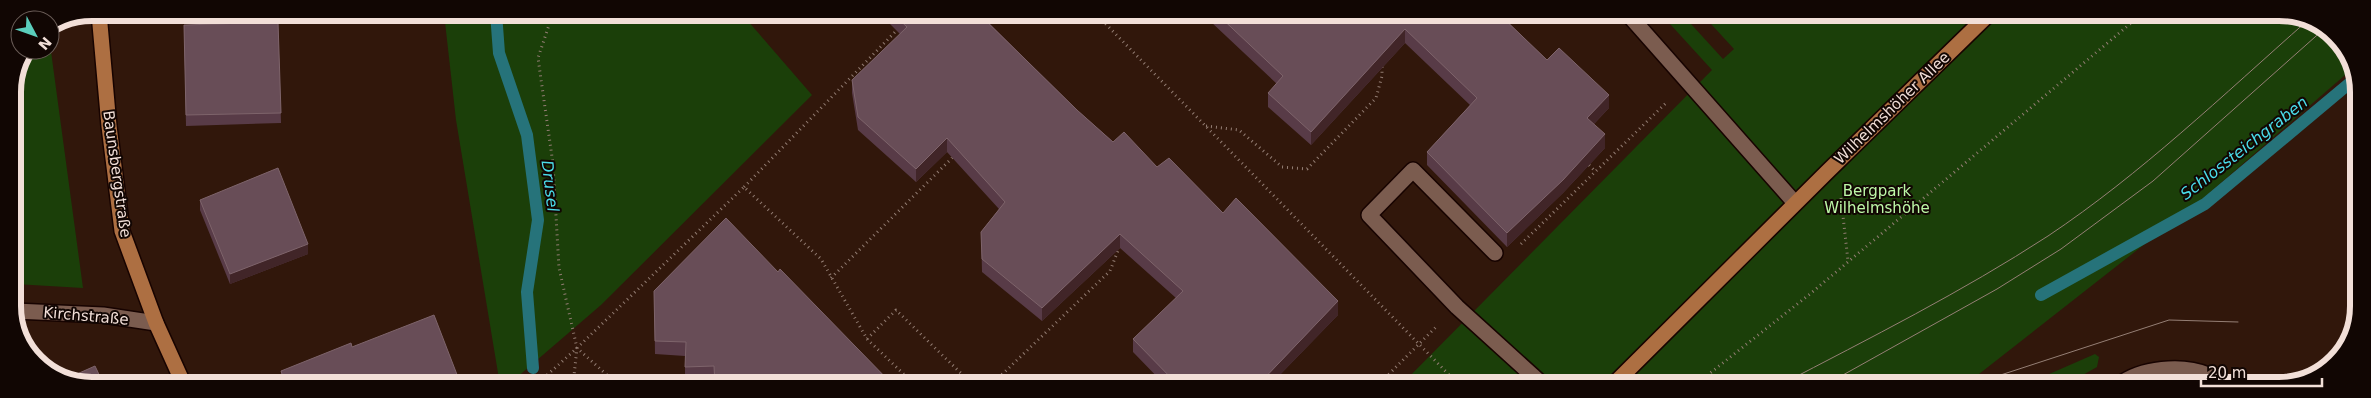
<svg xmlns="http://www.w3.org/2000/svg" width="2371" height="398" font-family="'DejaVu Sans',sans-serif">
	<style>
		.green { fill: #1b3f09 }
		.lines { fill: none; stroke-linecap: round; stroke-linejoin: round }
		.stream { stroke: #26737a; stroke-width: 12 }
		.minor-casing { stroke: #170300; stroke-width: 18 }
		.major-casing { stroke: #170300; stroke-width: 18 }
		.path { stroke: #937d73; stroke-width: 3; stroke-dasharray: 1 4; stroke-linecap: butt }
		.minor { stroke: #7b5c4f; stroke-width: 15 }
		.major { stroke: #ad6f42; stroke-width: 15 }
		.tram { stroke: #957f75; stroke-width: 1 }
		.wall { fill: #583b47 }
		.shaded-wall { fill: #412528 }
		.building { fill: #684d57; stroke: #7e646b }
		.labels { text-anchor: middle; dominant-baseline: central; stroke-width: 4; stroke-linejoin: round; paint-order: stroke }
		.street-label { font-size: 15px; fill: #f2dfd8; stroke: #110603 }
		.park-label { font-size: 15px; fill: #bdf8a7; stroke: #110603 }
		.water-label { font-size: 16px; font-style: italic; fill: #4adcea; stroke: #110603 }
		.rim { fill: none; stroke: #f2dfd8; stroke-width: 6 }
	</style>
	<rect width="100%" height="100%" fill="#31170b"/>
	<g class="green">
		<path d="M444 13H741L812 95 601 305 508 385H500L456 120Z"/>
		<path d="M1660 13H1681L1723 59 1734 49 1701 13H2289L2332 33 2352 69 2201 200 1965 385H1401L1712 70Z"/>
		<path d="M50 44 83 288 15 284 13 92 30 50H50Z"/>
		<path d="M2095 354 2099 357 2097 367 2065 385H2024Z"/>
	</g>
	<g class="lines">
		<g class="stream">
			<path d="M496 13 499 53 527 135 538 220 527 292 533 368"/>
			<path d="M2041 295 2205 204 2357 77"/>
		</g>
		<g class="minor-casing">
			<g id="minor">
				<path d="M1627 13 1795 203"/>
				<path d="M1495 253 1413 170 1369 215 1457 307 1543 385"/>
				<path d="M15 311 103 315 156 323"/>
				<path d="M2119 385C2141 368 2182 364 2208 375 2214 378 2220 382 2225 385"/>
			</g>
		</g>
		<g class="major-casing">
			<g id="major">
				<path d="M99 13 109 126 122 231 156 323 184 385"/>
				<path d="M1613 385 1827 172 1990 13"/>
			</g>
		</g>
		<g class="path">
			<path d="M553 13 538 58 553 164 559 268 577 348 573 385"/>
			<path d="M1095 13 1459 385"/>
			<path d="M1206 126 1239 130 1282 167 1307 169 1376 98 1382 76V64"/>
			<path d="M1589 165 1595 171"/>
			<path d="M744 187 897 30"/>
			<path d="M1841 198 1848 261"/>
			<path d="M1521 244 1667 102"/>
			<path d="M831 278 952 158 953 155"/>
			<path d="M867 339 915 385"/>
			<path d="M536 385 576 349"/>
			<path d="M618 385 577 348 744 187 821 259 867 339 896 310 973 385"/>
			<path d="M991 385 1110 271 1119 248"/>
			<path d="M1378 385 1436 327"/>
			<path d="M1695 385 1810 294 2143 13"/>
		</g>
		<use href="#minor" class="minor"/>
		<use href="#major" class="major"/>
		<g class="tram">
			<path d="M1780 385C1870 338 1962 292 2048 236 2141 174 2223 95 2307 21"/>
			<path d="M1825 385 1997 289 2061 249 2153 181 2324 29"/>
			<path d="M1970 385 2169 320 2238 322"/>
		</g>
	</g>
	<g class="wall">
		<path d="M879 13H994L986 20 1077 110 1113 142 1157 167 1223 213 1338 315 1270 385H1165L1133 352V339L1176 298 1120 248 1042 321 982 272 981 232 999 209 947 152 916 182 858 130 852 93V80L900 34Z"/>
		<path d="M1210 13H1498L1547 60 1609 108 1594 124 1605 148 1563 193 1507 247 1427 165V152L1470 105 1405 43 1311 145 1268 107V93L1277 84 1210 21Z"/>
		<path d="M278 22 281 123 186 126 184 25Z"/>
		<path d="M200 200 308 254 230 284 200 210Z"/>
		<path d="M778 272 893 385H714V380H685V356L655 354 654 291Z"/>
		<path d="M352 347 461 385H282L281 381V371Z"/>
	</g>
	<g class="shaded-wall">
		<path d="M980 13H994L979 27V14Z"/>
		<path d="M1405 29V43L1311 145V132Z"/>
		<path d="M1609 95V108L1587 131V118Z"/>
		<path d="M1605 134V148L1563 193 1507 247V233Z"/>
		<path d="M947 138V152L916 182V169Z"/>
		<path d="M1120 234V248L1042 321V308Z"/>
		<path d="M308 244V254L230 284V274Z"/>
		<path d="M1338 301V315L1270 385H1258Z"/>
	</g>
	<g class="building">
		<path d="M892 13H980L979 14 1077 110 1113 142 1124 132 1157 167 1169 158 1223 213 1236 198 1338 301 1258 385H1178L1133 339 1183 291 1120 234 1042 308 982 259 981 232 1005 202 947 138 916 169 858 117 852 80 907 27Z"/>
		<path d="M1216 13H1498L1547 60 1559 48 1609 95 1587 118 1605 134 1563 180 1507 233 1427 152 1477 98 1405 29 1311 132 1268 93 1283 76Z"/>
		<path d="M278 22 281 113 186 115 184 25Z"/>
		<path d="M278 168 308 244 230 274 200 200Z"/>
		<path d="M726 218 778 272 780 269 893 385H715L714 366 685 367 686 342 655 341 654 291Z"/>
		<path d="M434 315 461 385H286L281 371 351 343 352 347Z"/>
		<path d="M95 366 104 385H82L68 378Z"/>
	</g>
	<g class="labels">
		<g class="street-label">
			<text transform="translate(1892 108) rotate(-44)">Wilhelmshöher Allee</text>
			<text transform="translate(117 174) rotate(82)">Baunsbergstraße</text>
			<text transform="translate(86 316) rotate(5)">Kirchstraße</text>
		</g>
		<g class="park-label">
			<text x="1877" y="191">Bergpark<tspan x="1877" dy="17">Wilhelmshöhe</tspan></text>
		</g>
		<g class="water-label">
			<text transform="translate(2244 148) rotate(-38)">Schlossteichgraben</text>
			<text transform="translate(550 186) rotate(83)">Drusel</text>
		</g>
	</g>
	<path d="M0 0H2371V398H0ZM92 21H2279A71 71 0 0 1 2350 92V306A71 71 0 0 1 2279 377H92A71 71 0 0 1 21 306V92A71 71 0 0 1 92 21Z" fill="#110603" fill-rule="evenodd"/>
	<path class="rim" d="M92 21H2279A71 71 0 0 1 2350 92V306A71 71 0 0 1 2279 377H92A71 71 0 0 1 21 306V92A71 71 0 0 1 92 21Z"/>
	<g transform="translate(35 35) rotate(131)"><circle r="24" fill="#110603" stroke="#6b5d58"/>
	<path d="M0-4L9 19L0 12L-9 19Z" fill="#5bcebc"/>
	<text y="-8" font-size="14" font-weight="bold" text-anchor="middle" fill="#f2dfd8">N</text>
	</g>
	<path d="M2201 378v8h121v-8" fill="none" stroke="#f2dfd8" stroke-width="2.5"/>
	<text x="2208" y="378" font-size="15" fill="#f2dfd8" stroke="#110603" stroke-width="4" paint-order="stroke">20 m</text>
</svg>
